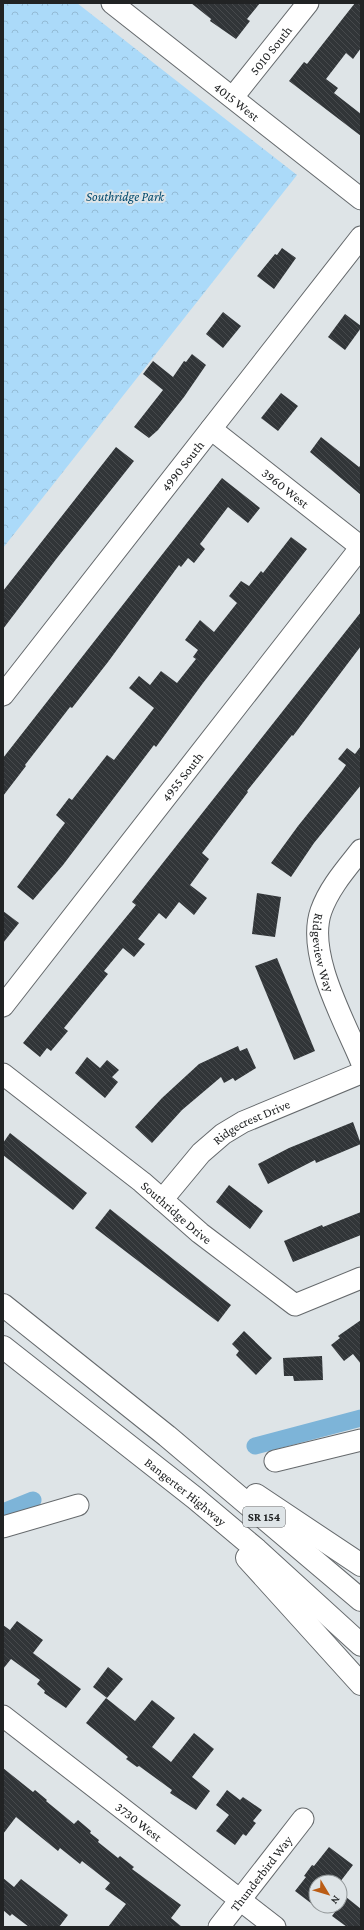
<svg xmlns="http://www.w3.org/2000/svg" width="364" height="1930" font-family="'Crimson Pro',serif">
	<style>
		.park { fill: url(#park-crowns) }
		.lines { fill: none; stroke-linecap: round; stroke-linejoin: round }
		.canal { stroke: #7db4d8; stroke-width: 17 }
		.building { fill: url(#building-back-hatch) }
		.minor-casing { stroke: #65696c; stroke-width: 23 }
		.highway-casing { stroke: #65696c; stroke-width: 24 }
		.minor { stroke: #fff; stroke-width: 21 }
		.highway { stroke: #fff; stroke-width: 22 }
		.labels { text-anchor: middle; dominant-baseline: central; stroke-width: 4; stroke-linejoin: round; paint-order: stroke }
		.shield { fill: #dee4e7; stroke: #5a5d5e; stroke-width: 1 }
		.shield-label { font-size: 12px; font-weight: bold; fill: #212324 }
		.street-label { font-size: 13px; fill: #212324; stroke: #dee4e7 }
		.park-label { font-size: 13px; font-style: italic; fill: #00496c; stroke: #dee4e7 }
	</style>
	<defs>
		<pattern id="park-crowns" width="20" height="18" patternUnits="userSpaceOnUse"><rect width="20" height="18" fill="#abdaf9"/><path d="M2 6a3 3 0 1 1 6 0M12 15a3 3 0 1 1 6 0" fill="none" stroke="#93bbd5"/></pattern>
		<pattern id="building-back-hatch" width="6" height="6" patternUnits="userSpaceOnUse"><rect width="6" height="6" fill="#313538"/><path d="M-1 5l2 2M0 0l6 6M5-1l2 2" fill="none" stroke="#46494c"/></pattern>
	</defs>
	<rect width="100%" height="100%" fill="#dee4e7"/>
	<path class="park" d="M3 3H77L297 175 3 548Z"/>
	<g class="lines">
		<g class="canal">
			<path d="M255 1446 361 1418"/>
			<path d="M3 1512 33 1500"/>
		</g>
	</g>
	<g class="building">
		<path d="M191 3H260L247 19 250 21 236 39 210 21 211 19Z"/>
		<path d="M355 3H361V48L353 59 346 53 326 79 338 88 334 93 361 114V136L289 81 304 62 307 64Z"/>
		<path d="M282 248 296 258 274 289 257 276 275 254 277 255Z"/>
		<path d="M223 312 241 326 223 348 206 334Z"/>
		<path d="M345 314 361 326V328L345 350 328 337Z"/>
		<path d="M192 354 206 365 184 397 158 430 149 438 134 427 163 390 143 374 153 361 173 377 184 361 186 362Z"/>
		<path d="M281 393 298 406 278 431 261 418Z"/>
		<path d="M321 437 359 467 361 465V495L310 452Z"/>
		<path d="M116 447 134 461 57 558 3 629V591Z"/>
		<path d="M222 478 260 508 248 523 228 507 200 544 205 549 194 563 188 558 181 567 179 565 108 662 72 708 70 707 25 765 26 766 3 796V758Z"/>
		<path d="M291 537 307 549 203 683 156 747 154 745 63 865 33 900 17 887 65 823 56 815 69 798 72 800 107 755 114 760 154 708 129 688 139 676 150 685 161 671 177 683 196 659 193 657 198 650 185 640 200 620 214 632 237 603 229 596 241 581 249 586 261 571 263 573Z"/>
		<path d="M361 612V646L293 736 292 735 247 791 248 792 202 853 209 859 190 885 207 898 194 915 179 902 166 919 159 913 138 939 145 944 134 957 123 948 104 971 108 974 64 1028 68 1031 51 1051 47 1048 40 1057 23 1043 136 905 132 902Z"/>
		<path d="M361 746V785L314 843 291 877 271 863 298 826 342 771 346 765 338 759 347 748 355 754Z"/>
		<path d="M257 893 281 897 275 937 252 934Z"/>
		<path d="M3 911 19 923 3 943Z"/>
		<path d="M277 958 315 1051 294 1060 255 966Z"/>
		<path d="M238 1046 240 1051 247 1048 256 1068 235 1081 233 1078 224 1083 221 1077 182 1110 152 1143 135 1127 162 1098 199 1064Z"/>
		<path d="M87 1057 100 1068 107 1060 119 1070 112 1077 118 1082 105 1098 75 1073Z"/>
		<path d="M353 1122 361 1144 316 1163 315 1160 268 1184 258 1164 289 1148Z"/>
		<path d="M10 1133 87 1193 73 1210 3 1155V1143Z"/>
		<path d="M229 1185 263 1211 250 1229 216 1202Z"/>
		<path d="M110 1209 231 1305 218 1322 95 1228Z"/>
		<path d="M361 1212V1235L293 1262 284 1241 322 1225 323 1227Z"/>
		<path d="M361 1320V1364L353 1354 344 1361 331 1345 340 1338 338 1336Z"/>
		<path d="M244 1331 272 1358 256 1375 236 1355 239 1351 232 1344Z"/>
		<path d="M322 1356 323 1380 294 1381 293 1376H284L283 1358Z"/>
		<path d="M17 1621 43 1640 33 1653 81 1689 66 1708 44 1693 45 1691 37 1684 40 1680 11 1659 3 1669V1625L10 1630Z"/>
		<path d="M108 1667 123 1679 107 1698 93 1687Z"/>
		<path d="M106 1698 135 1721 152 1700 175 1718 152 1747 171 1762 194 1733 214 1749 192 1777 210 1791 196 1810 170 1793 172 1790 139 1766 137 1767 126 1759 128 1757 86 1723Z"/>
		<path d="M3 1768 33 1792 35 1790 47 1800 46 1801 74 1824 78 1820 91 1831 90 1833 99 1840 98 1842 118 1858 120 1856 134 1867 132 1869 181 1905 171 1918 182 1927H108L126 1904 105 1889 110 1883 82 1861 80 1864 60 1848 58 1851 16 1817 3 1834Z"/>
		<path d="M227 1790 240 1800 243 1797 262 1810 253 1821 256 1823 246 1836 243 1834 235 1845 216 1831 229 1815 216 1805Z"/>
		<path d="M329 1847 353 1865 340 1882H316V1907L295 1891 306 1877 304 1876 312 1865 314 1866Z"/>
		<path d="M3 1878 14 1887 21 1879 68 1915 59 1927H29L12 1914 10 1916 3 1910Z"/>
		<path d="M346 1897 361 1909V1927H347L332 1916Z"/>
	</g>
	<g class="lines">
		<g class="minor-casing">
			<g id="minor">
				<path id="s1" d="M112 3 361 199"/>
				<path id="s2" d="M233 97 308 3"/>
				<path id="s3" d="M211 429 361 547"/>
				<path id="s4" d="M3 695 361 237"/>
				<path id="s5" d="M361 850C346 869 329 888 321 911 306 954 344 1020 361 1061"/>
				<path id="s6" d="M3 1006 361 547"/>
				<path id="s7" d="M3 1074 142 1182 200 1233 295 1305 361 1278"/>
				<path id="s8" d="M162 1200 201 1153 223 1134 243 1122 361 1073"/>
				<path d="M275 1461 361 1440"/>
				<path d="M3 1527 78 1505"/>
				<path id="s9" d="M3 1716 275 1927"/>
				<path id="s10" d="M219 1927 303 1819"/>
			</g>
		</g>
		<g class="highway-casing">
			<g id="highway">
				<path d="M3 1305 167 1436 361 1600"/>
				<path id="s11" d="M3 1347 195 1498 257 1550 361 1645"/>
				<path d="M256 1495 361 1565"/>
				<path d="M247 1558 361 1684"/>
			</g>
		</g>
		<use href="#minor" class="minor"/>
		<use href="#highway" class="highway"/>
	</g>
	<g class="labels">
		<rect class="shield" x="243" y="1507" width="42" height="20" rx="3"/>
		<g class="shield-label">
			<text x="264" y="1517">SR 154</text>
		</g>
		<g class="street-label">
			<text stroke="none"><textPath href="#s2" startOffset="60">5010 South</textPath></text>
			<text stroke="none"><textPath href="#s1" startOffset="159">4015 West</textPath></text>
			<text stroke="none"><textPath href="#s4" startOffset="291">4990 South</textPath></text>
			<text stroke="none"><textPath href="#s3" startOffset="95">3960 West</textPath></text>
			<text stroke="none"><textPath href="#s6" startOffset="291">4955 South</textPath></text>
			<text stroke="none"><textPath href="#s5" startOffset="116">Ridgeview Way</textPath></text>
			<text stroke="none"><textPath href="#s8" startOffset="121">Ridgecrest Drive</textPath></text>
			<text stroke="none"><textPath href="#s7" startOffset="222">Southridge Drive</textPath></text>
			<text stroke="none"><textPath href="#s11" startOffset="233">Bangerter Highway</textPath></text>
			<text stroke="none"><textPath href="#s9" startOffset="172">3730 West</textPath></text>
			<text stroke="none"><textPath href="#s10" startOffset="68">Thunderbird Way</textPath></text>
		</g>
		<g class="park-label">
			<text x="125" y="196">Southridge Park</text>
		</g>
	</g>
	<rect width="364" height="1930" fill="none" stroke="#212324" stroke-width="8"/>
	<g transform="translate(328 1894) rotate(128)"><circle r="19" fill="#dee4e7" stroke="#929799"/>
	<path d="M0-3L7 15L0 10L-7 15Z" fill="#bb5c14"/>
	<text y="-6" font-size="11" font-weight="bold" text-anchor="middle" fill="#212324">N</text>
	</g>
</svg>
